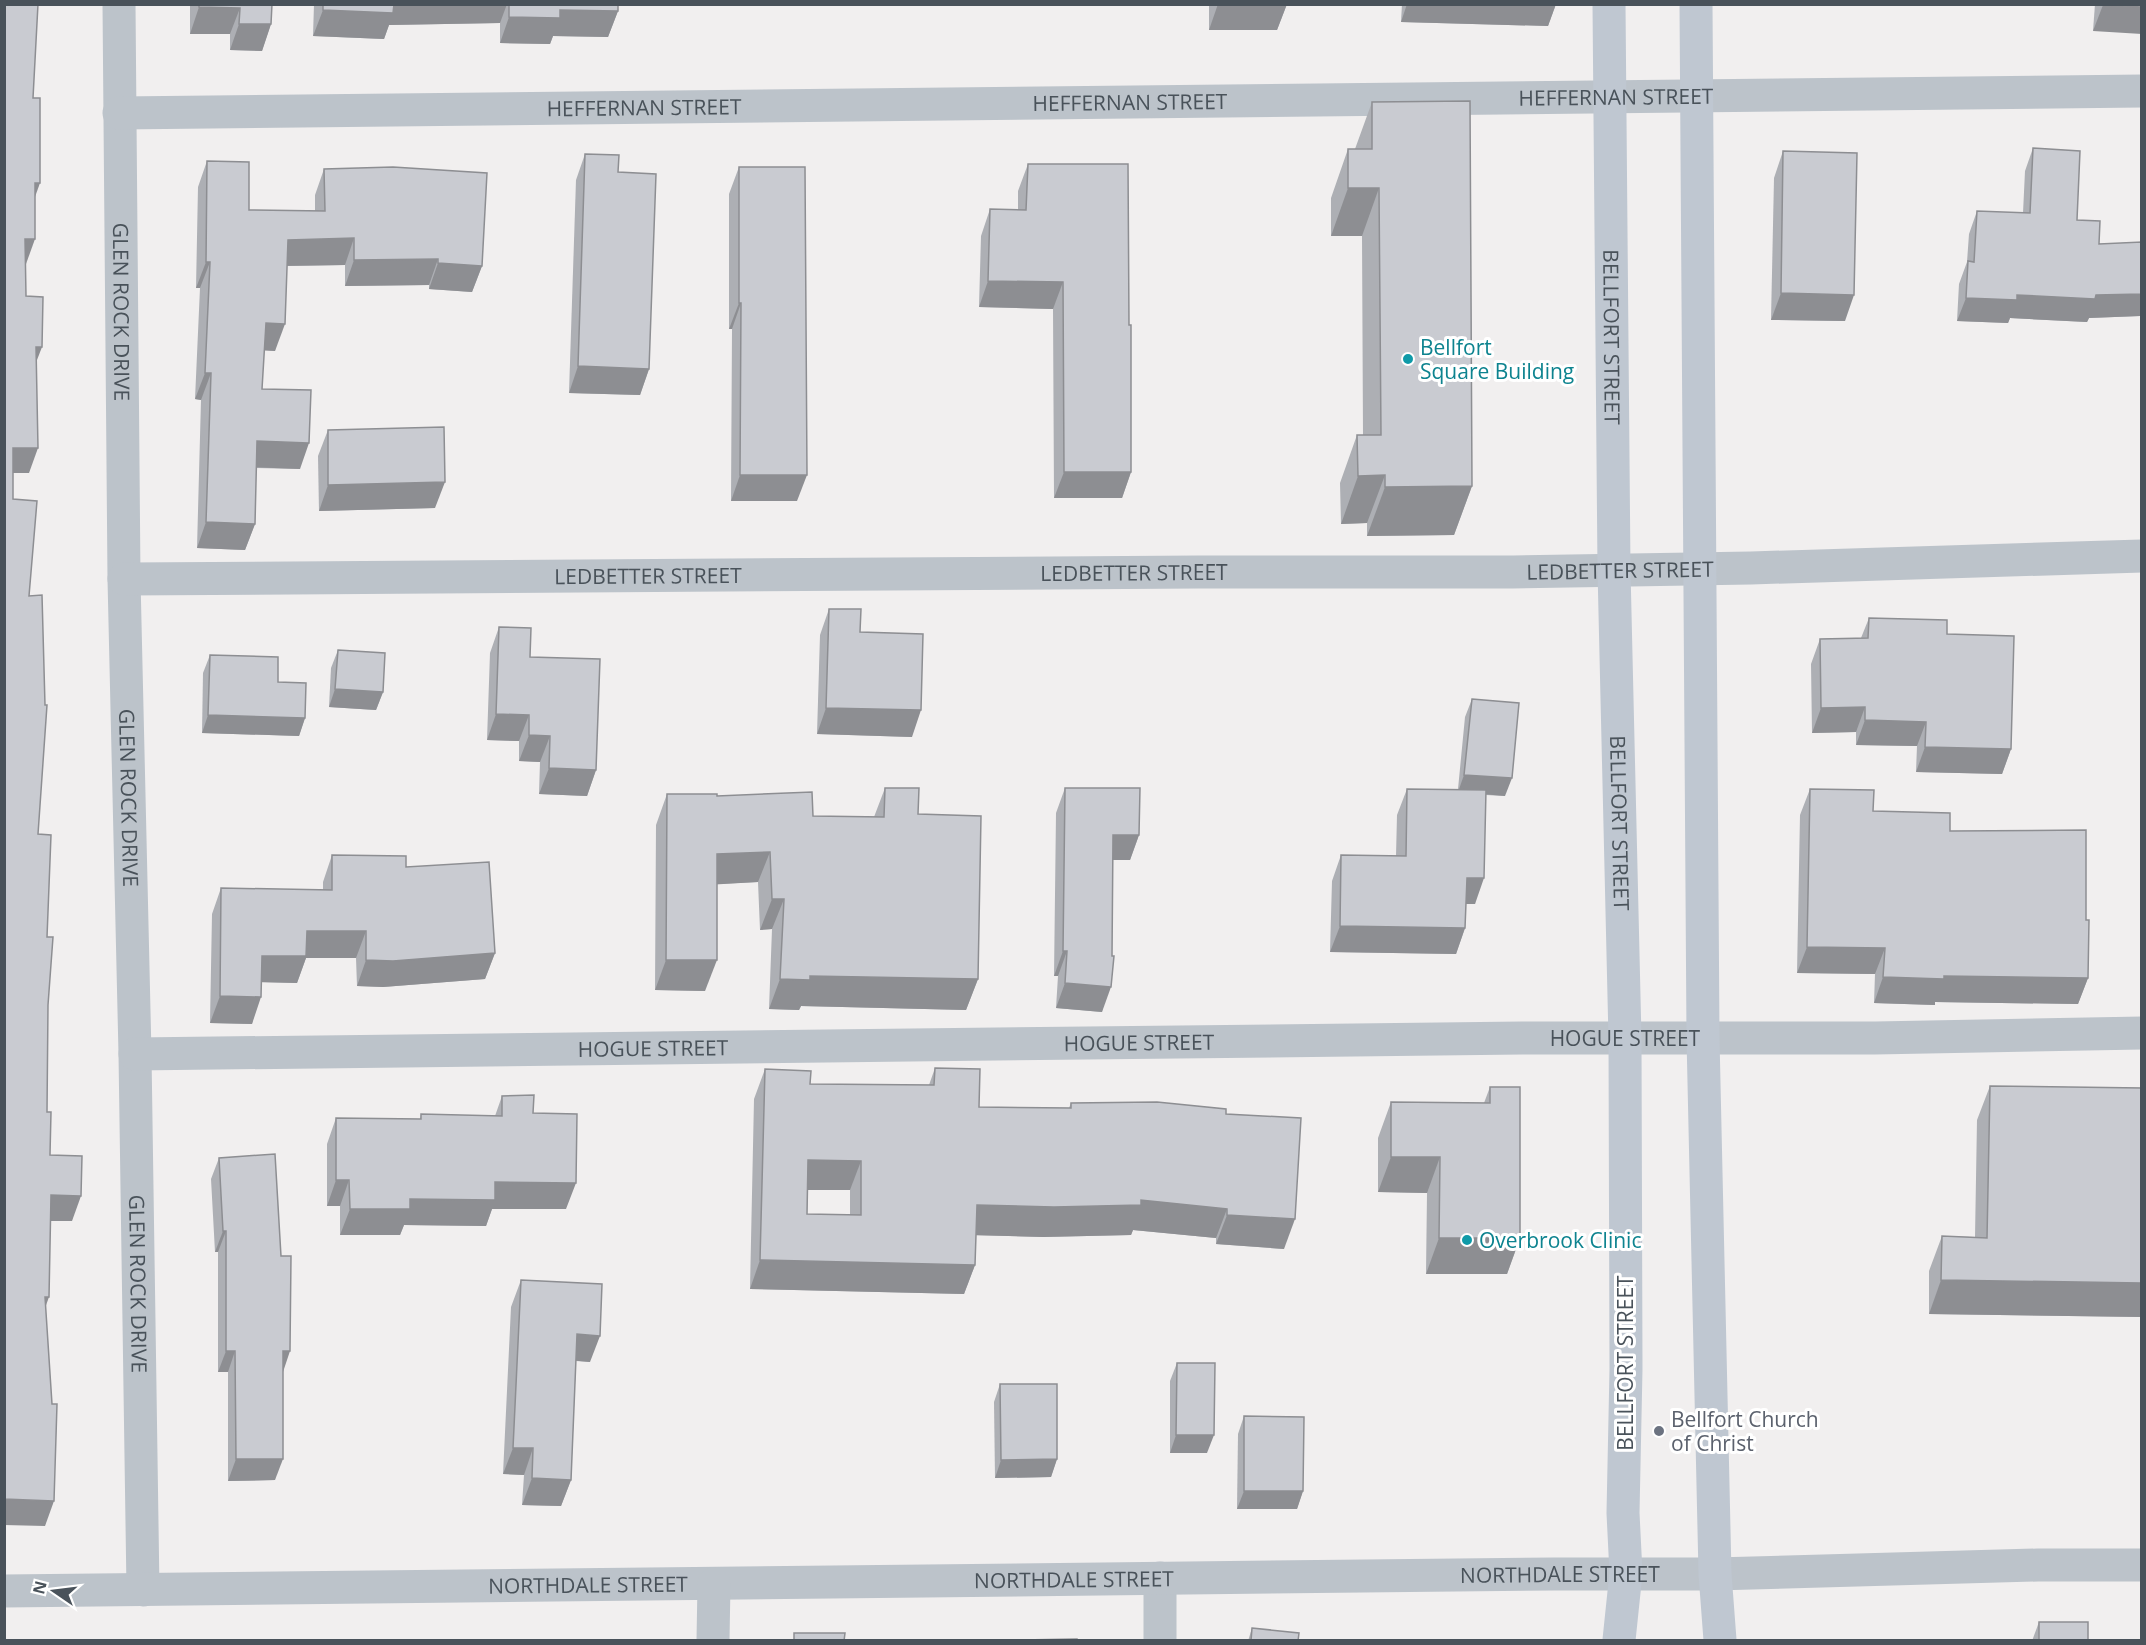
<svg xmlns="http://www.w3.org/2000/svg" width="2146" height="1645" font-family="'Open Sans',sans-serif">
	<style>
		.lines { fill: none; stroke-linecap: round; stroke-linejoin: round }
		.minor { stroke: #bcc3ca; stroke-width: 33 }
		.secondary { stroke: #bfc7d1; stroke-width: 33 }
		.wall { fill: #adafb4; fill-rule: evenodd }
		.shaded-wall { fill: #8d8e92 }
		.building { fill: #c9cbd1; stroke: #8d8e92; stroke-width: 1.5; fill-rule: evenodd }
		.culture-dot { fill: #0f9aa8; stroke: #fff; stroke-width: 2 }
		.worship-dot { fill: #6b7280; stroke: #fff; stroke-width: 2 }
		.labels { text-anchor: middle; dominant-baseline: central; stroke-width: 6; stroke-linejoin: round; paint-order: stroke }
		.street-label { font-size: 21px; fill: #49525a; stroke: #fff }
		.culture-label { font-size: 21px; fill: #0d838f; stroke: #fff; text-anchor: start }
		.worship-label { font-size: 21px; fill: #5b616d; stroke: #fff; text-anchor: start }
	</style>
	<rect width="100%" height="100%" fill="#f1efef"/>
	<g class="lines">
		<g class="minor">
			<path id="s1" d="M119 4 124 579 135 1054 143 1590"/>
			<path id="s2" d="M119 113 2142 91"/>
			<path id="s3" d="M124 579 1198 572H1513L1751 568 2142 556"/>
			<path id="s4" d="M135 1054 1522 1038H1875L2142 1033"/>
			<path d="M1160 1578V1640"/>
			<path id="s5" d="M4 1591 1554 1574H1715L2038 1565H2142"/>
			<path d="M713 1640 714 1584"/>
		</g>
		<g class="secondary">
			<path id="s6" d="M1609 4 1614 570 1625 1039 1626 1369 1623 1513 1626 1573 1619 1640"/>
			<path d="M1696 4 1703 1038 1715 1574 1720 1640"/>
		</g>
	</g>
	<g class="wall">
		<path d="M190 4H272L271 24 262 51 230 50V34H190Z"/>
		<path d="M314 4H618V11L608 37 553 36 550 44 500 43V23L389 25 384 39 313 36Z"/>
		<path d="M1209 4H1287L1277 30H1209Z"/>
		<path d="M1402 4H1556L1548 26 1401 22Z"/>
		<path d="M2095 4H2142L2093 31Z"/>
		<path d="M1372 102 1472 486 1454 535 1367 536V523L1341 524 1340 483 1357 435H1363L1362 236H1331V198L1348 149H1355Z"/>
		<path d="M2033 148 2077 220 2099 244 2142 242V313L2140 316 2089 318 2087 322 2010 318 2008 323 1957 321 1959 284 1967 262 1969 234 1977 211 2023 213 2025 171Z"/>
		<path d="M1783 151 1845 321 1771 320 1774 178Z"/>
		<path d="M585 154 618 172 649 369 640 395 569 393 576 180Z"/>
		<path d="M207 161 249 210 315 211V195L324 169 482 266 472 292 429 289V285L345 286V265L287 266 275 351 264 350 262 389 300 469 256 468 255 524 245 550 197 548 201 400 195 399 200 288H196L198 187Z"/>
		<path d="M1028 164 1129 325 1131 472 1122 498H1054L1053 309 979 307 981 236 990 209 1018 210V191Z"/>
		<path d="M739 167 797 501H731L732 329H729V194Z"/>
		<path d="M328 430 435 508 319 511 318 456Z"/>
		<path d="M829 609 860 632 912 737 817 734 820 635Z"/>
		<path d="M1869 618 1947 634 2011 749 2002 774 1916 772 1917 746 1856 745V732L1812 733 1811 664 1820 639 1861 638Z"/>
		<path d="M499 627 530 657 596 770 587 796 539 794 540 762 519 761V741L487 740 490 653Z"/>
		<path d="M338 650 383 692 376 710 329 707 331 668Z"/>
		<path d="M210 655 278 682 305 718 299 736 202 733 203 673Z"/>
		<path d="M1472 699 1505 796 1486 795 1475 904H1466L1465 928 1456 954 1330 952 1332 881 1341 855 1396 856 1397 815 1407 789H1458L1465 717Z"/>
		<path d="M885 788 918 814 978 979 966 1010 801 1006 799 1010 769 1009 772 929 760 930 758 882 717 884 705 991 655 990 656 825 667 794 717 796 813 816 874 817Z"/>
		<path d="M1065 788 1139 835 1130 860H1113L1102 1012 1056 1008 1058 976H1054L1056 813Z"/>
		<path d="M1810 789 1873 811 1950 831 2086 920 2088 978 2078 1004 1935 1002V1005L1874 1003 1875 974 1797 973 1800 815Z"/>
		<path d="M332 855 406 867 495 953 485 979 383 987 357 986 356 958H306L297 983 261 982 252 1024 210 1023 212 914 221 888 323 890V882Z"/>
		<path d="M935 1068 979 1107 1069 1108 1071 1103 1226 1114 1284 1249 1216 1244V1238L1133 1230 1131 1235 1043 1237 976 1235 975 1265 964 1294 750 1289 754 1099 765 1069 810 1084 929 1085ZM808 1190H850V1215L807 1214Z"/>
		<path d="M1990 1086 2142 1088V1317L1929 1314V1271L1942 1236 1975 1237 1977 1120Z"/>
		<path d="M1490 1087 1520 1238 1507 1274H1426L1427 1193 1378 1192V1138L1391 1102 1484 1103Z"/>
		<path d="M502 1096 533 1113 566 1209H492L486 1226 404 1225 400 1235H340V1206H327V1144L336 1118 420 1119 421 1114 495 1116Z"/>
		<path d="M219 1158 283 1372 275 1480 228 1481V1372H218V1252H215L211 1179Z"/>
		<path d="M521 1280 590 1362 576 1361 571 1480 561 1506 522 1505 524 1475 503 1474 511 1307Z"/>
		<path d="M1177 1363 1207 1453H1170V1381Z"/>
		<path d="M1000 1384 1057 1459 1051 1477 995 1478 994 1402Z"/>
		<path d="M1244 1416 1303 1491 1297 1509H1237L1238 1434Z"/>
		<path d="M2039 1622 2088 1641H2032Z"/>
		<path d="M1252 1628 1298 1641H1248Z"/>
	</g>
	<g class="shaded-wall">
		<path d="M392 4H507L500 23 389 25 384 39 313 36 323 10Z"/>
		<path d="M1218 4H1287L1277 30H1209Z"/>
		<path d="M1407 4H1556L1548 26 1401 22Z"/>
		<path d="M2103 5 2142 7V34L2093 31Z"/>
		<path d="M199 7 240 8 230 34H190Z"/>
		<path d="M560 10 618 11 608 37 553 36 550 44 500 43 509 17Z"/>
		<path d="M239 24H271L262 51 230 50Z"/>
		<path d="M35 183H40L31 208Z"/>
		<path d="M1348 188H1379L1362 236H1331Z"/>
		<path d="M354 238 345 265 279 266 288 240Z"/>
		<path d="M25 239H35L26 264H16Z"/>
		<path d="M438 259 429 285 345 286 354 260Z"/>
		<path d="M206 262H210L200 288H196Z"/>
		<path d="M438 263 482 266 472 292 429 289Z"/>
		<path d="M988 281 1063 282 1053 309 979 307Z"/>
		<path d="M1781 293 1854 295 1845 321 1771 320Z"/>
		<path d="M2142 294V313L2140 316 2089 318 2087 322 2010 318 2008 323 1957 321 1966 298 2017 295H2096Z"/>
		<path d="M739 303H741L732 329H729Z"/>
		<path d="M266 323 285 324 275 351 256 350Z"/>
		<path d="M36 347H42L32 373Z"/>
		<path d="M578 366 649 369 640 395 569 393Z"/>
		<path d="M205 373H211L201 400 195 399Z"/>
		<path d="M257 441 309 443 300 469 247 467Z"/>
		<path d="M13 448H38L29 473H4Z"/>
		<path d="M1064 472H1131L1122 498H1054Z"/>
		<path d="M740 475H807L797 501H731Z"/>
		<path d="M1385 475 1367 523 1341 524 1358 476Z"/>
		<path d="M445 482 435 508 319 511 328 485Z"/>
		<path d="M1472 486 1454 535 1367 536 1385 487Z"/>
		<path d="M206 522 255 524 245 550 197 548Z"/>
		<path d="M335 689 383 692 376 710 329 707Z"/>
		<path d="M1865 707 1856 732 1812 733 1821 708Z"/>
		<path d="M826 708 921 710 912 737 817 734Z"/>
		<path d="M496 714 529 715 519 741 487 740Z"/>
		<path d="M208 715 305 718 299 736 202 733Z"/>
		<path d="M1865 720 1926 722 1917 746 1856 745Z"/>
		<path d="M529 735 550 736 540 762 519 761Z"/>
		<path d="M1925 747 2011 749 2002 774 1916 772Z"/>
		<path d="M549 768 596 770 587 796 539 794Z"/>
		<path d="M1464 775 1512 778 1505 796 1458 792Z"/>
		<path d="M1113 835H1139L1130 860H1104Z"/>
		<path d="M770 852 758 882 706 885 717 854Z"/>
		<path d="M1467 878H1484L1475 904H1457Z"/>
		<path d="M772 899H784L772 929 760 930Z"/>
		<path d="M1340 926 1465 928 1456 954 1330 952Z"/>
		<path d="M307 931H366L356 958H306L297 983 252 982 262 956Z"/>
		<path d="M1807 947 1885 948 1875 974 1797 973Z"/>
		<path d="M1063 951H1067L1058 976H1054Z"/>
		<path d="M495 953 485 979 383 987 357 986 366 960Z"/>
		<path d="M666 960H717L705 991 655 990Z"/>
		<path d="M810 976 978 979 966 1010 801 1006 799 1010 769 1009 780 979Z"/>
		<path d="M1944 976 2088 978 2078 1004 1935 1002V1005L1874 1003 1883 977Z"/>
		<path d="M1065 983 1111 987 1102 1012 1056 1008Z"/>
		<path d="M220 996 261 997 252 1024 210 1023Z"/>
		<path d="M1391 1157H1440L1427 1193 1378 1192Z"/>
		<path d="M808 1160 861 1161 850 1190H798Z"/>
		<path d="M336 1180H349L340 1206H327Z"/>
		<path d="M495 1182 576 1183 566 1209H492L486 1226 404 1225 400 1235H340L350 1209 410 1199Z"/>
		<path d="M51 1195 81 1196 72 1221H42Z"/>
		<path d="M1141 1200 1227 1209 1216 1238 1133 1230 1131 1235 1043 1237 966 1235 977 1205Z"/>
		<path d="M1227 1215 1295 1219 1284 1249 1216 1244Z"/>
		<path d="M223 1231H226L218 1252H215Z"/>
		<path d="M1439 1238H1520L1507 1274H1426Z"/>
		<path d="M760 1260 975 1265 964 1294 750 1289Z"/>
		<path d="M1941 1280 2142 1283V1317L1929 1314Z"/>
		<path d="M45 1297H49L40 1322Z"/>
		<path d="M577 1334 600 1336 590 1362 568 1360Z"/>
		<path d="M226 1351H235L228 1372H218Z"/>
		<path d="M283 1351H290L283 1372Z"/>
		<path d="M1176 1435H1214L1207 1453H1170Z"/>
		<path d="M513 1448H533L524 1475 503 1474Z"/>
		<path d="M236 1459H283L275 1480 228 1481Z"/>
		<path d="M1057 1459 1051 1477 995 1478 1001 1460Z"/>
		<path d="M532 1478 571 1480 561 1506 522 1505Z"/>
		<path d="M1244 1491H1303L1297 1509H1237Z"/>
		<path d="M4 1499 54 1501 45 1526 4 1525Z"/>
	</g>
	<g class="building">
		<path d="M4 4H38L33 98H40V183H35V239H25L26 296 43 297 42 347H36L38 448H13V499L37 501 29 596 42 595 45 705H47L38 834 51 835 47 937H53L48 1005 47 1112H51L50 1155 82 1156 81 1196 51 1195 49 1297H45L52 1404H57L54 1501 4 1499Z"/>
		<path d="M199 4H272L271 24H239L240 8 199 7Z"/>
		<path d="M323 4H394L393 13 323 10Z"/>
		<path d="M509 4H618V11L560 10V18L509 17Z"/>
		<path d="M2142 4V7L2103 5V4Z"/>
		<path d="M1470 101 1472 486 1385 487V475L1358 476 1357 435H1381L1379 188H1348V149H1372V102Z"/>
		<path d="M2033 148 2080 151 2077 220 2100 221 2099 244 2142 242V294L2096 295 2095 299 2017 295V300L1966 298 1968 261 1974 262 1977 211 2030 213Z"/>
		<path d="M1783 151 1857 153 1854 295 1781 293Z"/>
		<path d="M585 154 619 155 618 172 656 174 649 369 578 366Z"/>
		<path d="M207 161 249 162V210L325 211 324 169 393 167 487 173 482 266 438 263V259L354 260V238L288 240 285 324 266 323 262 389 311 390 309 443 257 441 255 524 206 522 211 373H205L210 262H206Z"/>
		<path d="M1028 164H1128L1129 325H1131V472H1064L1063 282 988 281 990 209 1026 210Z"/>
		<path d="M739 167H805L807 475H740L741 303H739Z"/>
		<path d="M444 427 445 482 328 485V430Z"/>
		<path d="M829 609H861L860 632 923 634 921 710 826 708Z"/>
		<path d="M1869 618 1947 620V634L2014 636 2011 749 1925 747 1926 722 1865 720V707L1821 708 1820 639 1868 638Z"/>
		<path d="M499 627 531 628 530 657 600 659 596 770 549 768 550 736 529 735V715L496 714Z"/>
		<path d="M338 650 385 653 383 692 335 689Z"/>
		<path d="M210 655 278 657V682L306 683 305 718 208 715Z"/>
		<path d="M1472 699 1519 703 1512 778 1464 775Z"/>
		<path d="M885 788H919L918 814 981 816 978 979 810 976V980L780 979 784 899H772L770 852 717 854V960H666L667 794H717V796L812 792 813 816 884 817Z"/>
		<path d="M1065 788H1140L1139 835H1113L1112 956H1114L1111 987 1065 983 1067 951H1063Z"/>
		<path d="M1407 789 1486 790 1484 878H1467L1465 928 1340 926 1341 855 1406 856Z"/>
		<path d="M1810 789 1874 790 1873 811 1950 813V831L2086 830V920H2089L2088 978 1944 976V979L1883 977 1885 948 1807 947Z"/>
		<path d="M332 855 406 856V867L489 862 495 953 393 961 366 960V931H307L306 956H262L261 997 220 996 221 888 332 890Z"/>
		<path d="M935 1068 980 1069 979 1107 1071 1108V1103L1157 1102 1226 1109V1114L1301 1118 1295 1219 1227 1215V1209L1141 1200V1205L1054 1207 977 1205 975 1265 760 1260 765 1069 811 1071 810 1084 934 1085ZM808 1160 861 1161V1215L807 1214Z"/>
		<path d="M1990 1086 2142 1088V1283L1941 1280 1942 1236 1987 1238Z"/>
		<path d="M1490 1087H1520V1238H1439L1440 1157H1391V1102L1490 1103Z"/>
		<path d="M534 1095 533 1113 577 1114 576 1183 495 1182V1200L410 1199V1209H350L349 1180H336V1118L421 1119V1114L502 1116V1096Z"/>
		<path d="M275 1154 281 1256H291L290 1351H283V1459H236L235 1351H226V1231H223L219 1158Z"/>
		<path d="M521 1280 602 1284 600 1336 577 1334 571 1480 532 1478 533 1448H513Z"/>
		<path d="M1177 1363H1215L1214 1435H1176Z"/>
		<path d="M1000 1384H1057V1459L1001 1460Z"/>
		<path d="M1244 1416 1304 1417 1303 1491H1244Z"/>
		<rect x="2039" y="1622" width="49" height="19"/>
		<path d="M1252 1628 1299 1633 1298 1641H1251Z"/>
		<path d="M794 1633H845L844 1641H794Z"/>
		<path d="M1077 1639V1641L1020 1640Z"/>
	</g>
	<g class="culture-dot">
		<circle cx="1408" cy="359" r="6"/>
		<circle cx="1467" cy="1240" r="6"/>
	</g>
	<circle class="worship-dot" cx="1659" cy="1431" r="6"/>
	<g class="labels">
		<g class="street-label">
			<text stroke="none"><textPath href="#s2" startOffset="1497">HEFFERNAN STREET</textPath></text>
			<text stroke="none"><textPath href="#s2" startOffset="1011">HEFFERNAN STREET</textPath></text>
			<text stroke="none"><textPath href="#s2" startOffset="525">HEFFERNAN STREET</textPath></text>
			<text stroke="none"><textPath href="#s1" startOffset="308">GLEN ROCK DRIVE</textPath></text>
			<text stroke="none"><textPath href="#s6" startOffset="333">BELLFORT STREET</textPath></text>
			<text stroke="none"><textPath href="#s3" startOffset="1496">LEDBETTER STREET</textPath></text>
			<text stroke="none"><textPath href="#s3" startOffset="1010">LEDBETTER STREET</textPath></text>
			<text stroke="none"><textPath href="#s3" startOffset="524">LEDBETTER STREET</textPath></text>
			<text stroke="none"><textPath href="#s1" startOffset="794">GLEN ROCK DRIVE</textPath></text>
			<text stroke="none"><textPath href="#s6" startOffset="819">BELLFORT STREET</textPath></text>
			<text stroke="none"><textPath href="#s4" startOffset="1490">HOGUE STREET</textPath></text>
			<text stroke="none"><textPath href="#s4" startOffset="1004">HOGUE STREET</textPath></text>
			<text stroke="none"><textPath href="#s4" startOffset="518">HOGUE STREET</textPath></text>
			<text stroke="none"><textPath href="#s1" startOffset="1280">GLEN ROCK DRIVE</textPath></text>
			<text transform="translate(1625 1363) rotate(-90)">BELLFORT STREET</text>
			<text stroke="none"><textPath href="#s5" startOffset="1556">NORTHDALE STREET</textPath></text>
			<text stroke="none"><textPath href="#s5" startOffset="1070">NORTHDALE STREET</textPath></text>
			<text stroke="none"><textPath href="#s5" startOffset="584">NORTHDALE STREET</textPath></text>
		</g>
		<g class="culture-label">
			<text x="1420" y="347">Bellfort<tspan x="1420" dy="24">Square Building</tspan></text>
			<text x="1479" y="1240">Overbrook Clinic</text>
		</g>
		<g class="worship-label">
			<text x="1671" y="1419">Bellfort Church<tspan x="1671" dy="24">of Christ</tspan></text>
		</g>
	</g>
	<rect width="2146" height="1645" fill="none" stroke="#49525a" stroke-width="12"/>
	<g transform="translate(54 1591) rotate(284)" stroke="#ffffff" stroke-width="4.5" paint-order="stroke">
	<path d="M0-4.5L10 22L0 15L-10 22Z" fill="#49525a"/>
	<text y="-9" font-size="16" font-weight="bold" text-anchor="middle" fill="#49525a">N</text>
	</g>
</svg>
